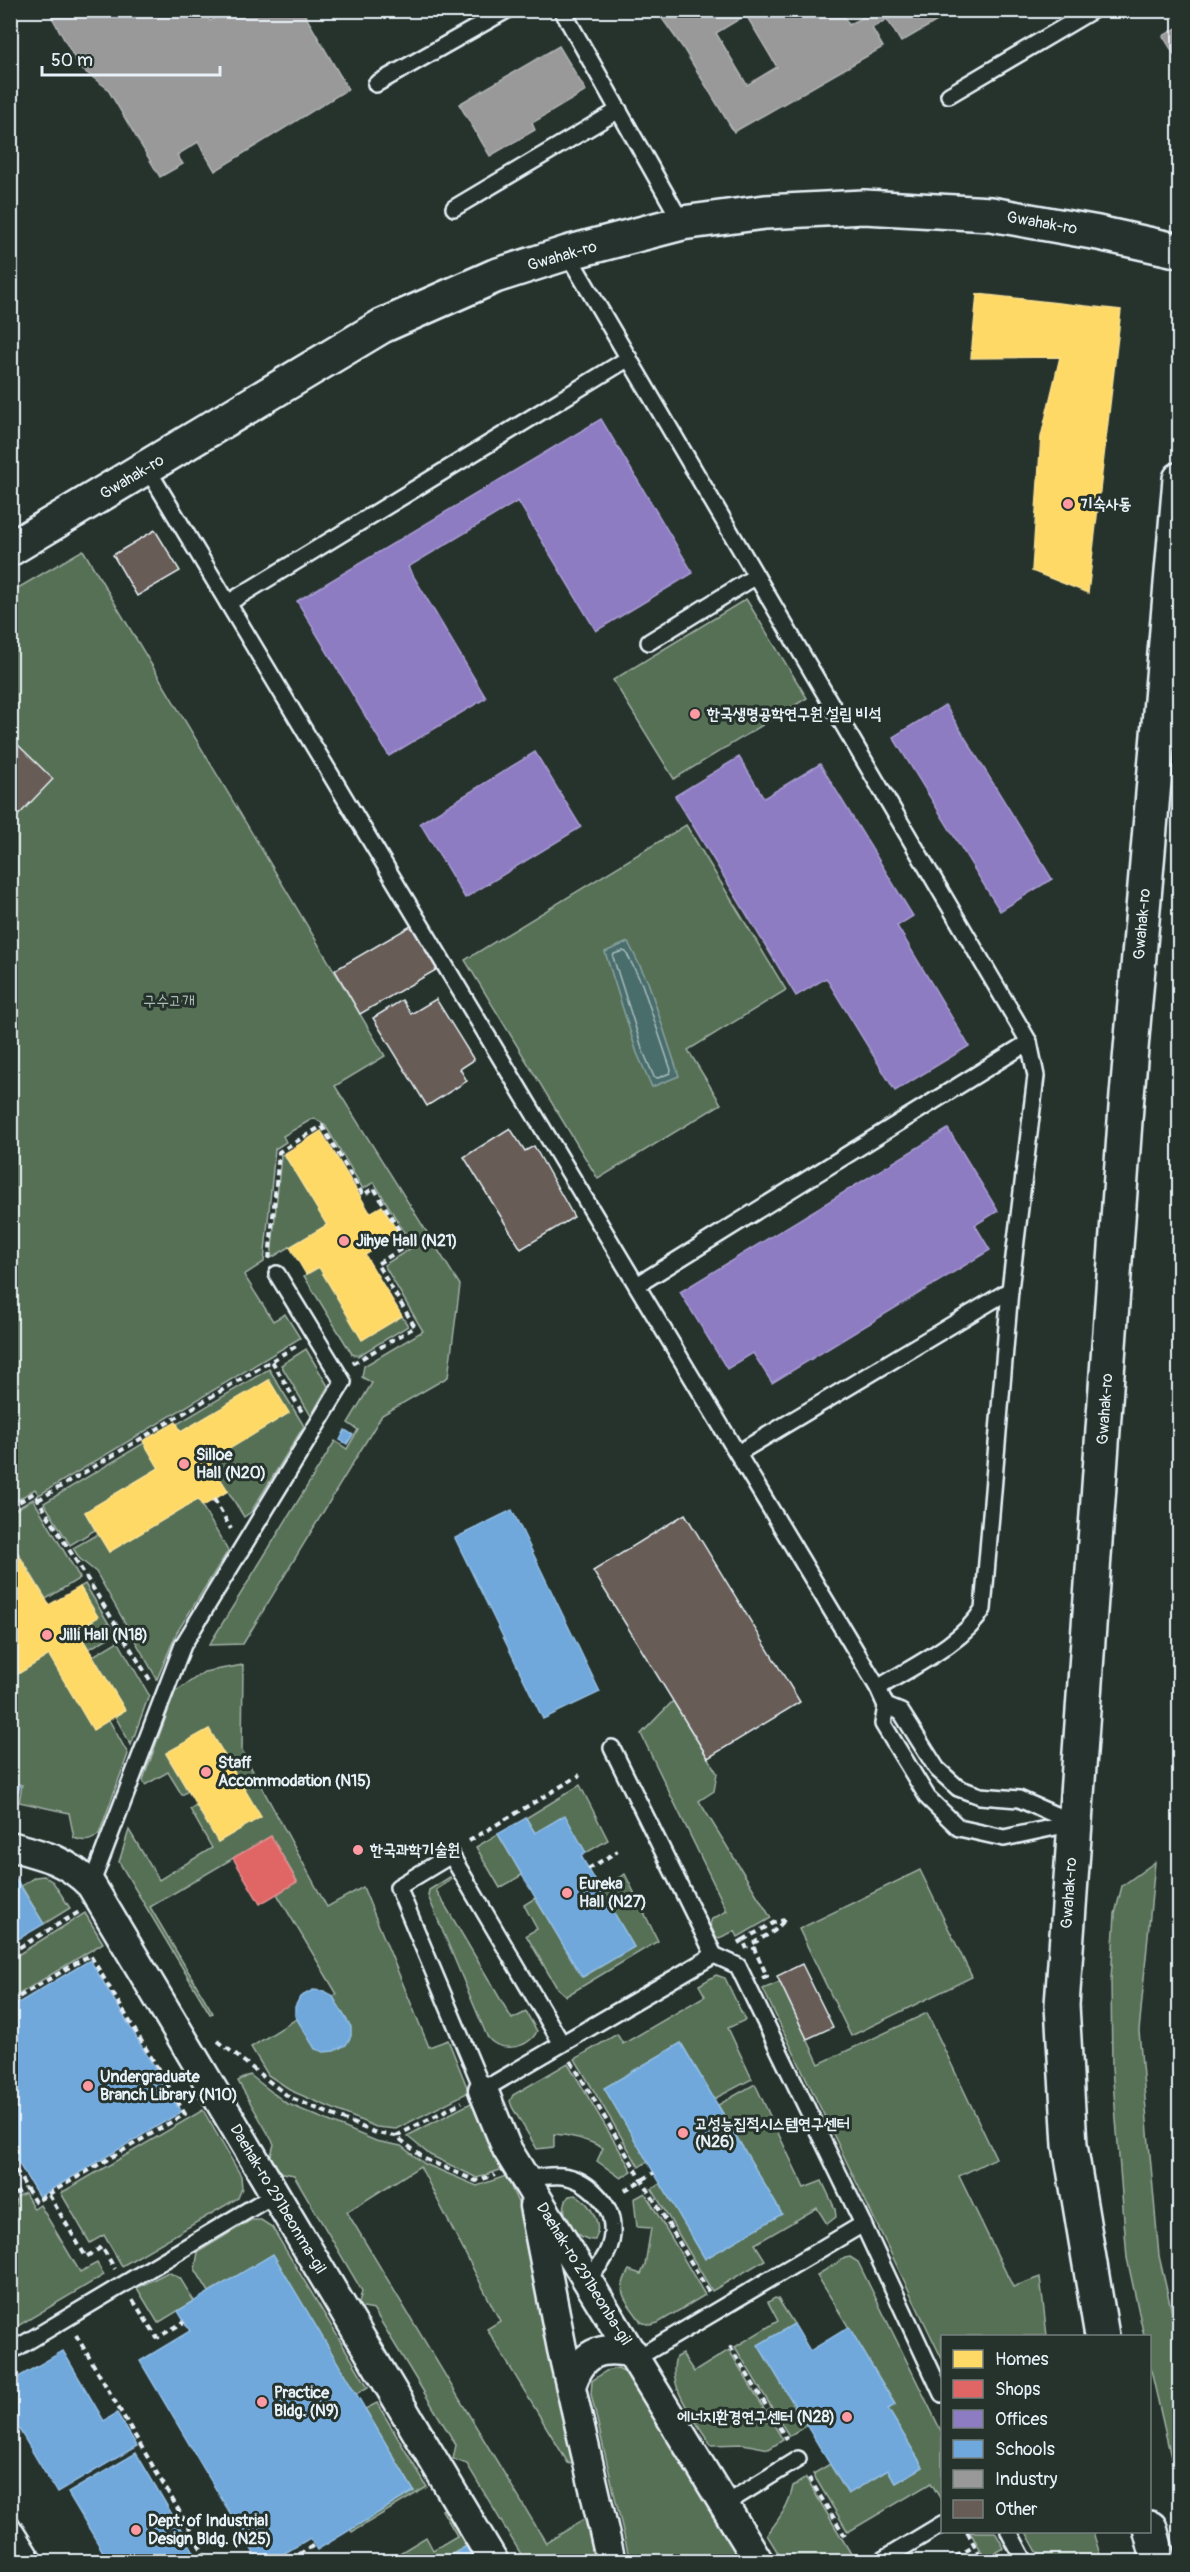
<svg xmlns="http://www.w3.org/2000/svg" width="1190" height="2572" font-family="Pangolin,'Poor Story',sans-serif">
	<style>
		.green { fill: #577055; stroke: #a0b0a6; stroke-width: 1.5 }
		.water { fill: #496d6b; stroke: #89a2a3; stroke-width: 1.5 }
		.homes { fill: #ffd966; stroke: #f8e092; stroke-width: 1.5 }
		.shops { fill: #e06666; stroke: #e29092; stroke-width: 1.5 }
		.offices { fill: #8e7cc3; stroke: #a99fd3; stroke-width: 1.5 }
		.schools { fill: #6fa8dc; stroke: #93bee4; stroke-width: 1.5 }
		.industry { fill: #999; stroke: #b1b3b6; stroke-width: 1.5; fill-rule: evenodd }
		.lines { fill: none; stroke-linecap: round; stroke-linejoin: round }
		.shore { stroke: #a8bcc0; stroke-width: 1.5 }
		.building { fill: #685c56; stroke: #e8f1f8; stroke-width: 1.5 }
		.service-casing { stroke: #e8f1f8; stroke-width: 20 }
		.minor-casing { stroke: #e8f1f8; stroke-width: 33 }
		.tertiary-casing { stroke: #e8f1f8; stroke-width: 38 }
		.secondary-casing { stroke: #e8f1f8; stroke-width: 38 }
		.path { stroke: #e8f1f8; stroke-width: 4; stroke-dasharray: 6 4.5; stroke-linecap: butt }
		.service { stroke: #26332d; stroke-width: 15 }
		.minor { stroke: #26332d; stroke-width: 28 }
		.tertiary { stroke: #26332d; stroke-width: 33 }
		.secondary { stroke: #26332d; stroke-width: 33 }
		.poi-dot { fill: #ff9aa2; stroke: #26332d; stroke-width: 2 }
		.labels { text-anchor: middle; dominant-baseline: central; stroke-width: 6; stroke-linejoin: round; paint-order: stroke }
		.street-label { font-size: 16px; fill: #e8f1f8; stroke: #26332d }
		.poi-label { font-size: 16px; font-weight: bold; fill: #e8f1f8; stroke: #26332d; text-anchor: start }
		.park-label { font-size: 16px; fill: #aebdb7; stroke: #26332d }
	</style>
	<rect width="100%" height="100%" fill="#26332d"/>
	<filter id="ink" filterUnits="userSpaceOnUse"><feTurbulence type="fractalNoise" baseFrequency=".0167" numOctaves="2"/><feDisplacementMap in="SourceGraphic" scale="12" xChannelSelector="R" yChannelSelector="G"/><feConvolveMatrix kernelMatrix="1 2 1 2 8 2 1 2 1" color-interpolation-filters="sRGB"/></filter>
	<g filter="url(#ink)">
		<g class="green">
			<path d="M83 550 385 1056 335 1086 460 1285 448 1377 382 1415 243 1644 209 1645 335 1441 347 1449 358 1430 348 1423 372 1383 362 1377 364 1366 423 1331 384 1265 413 1247 374 1182 363 1189 325 1125 314 1118 283 1136 286 1142 275 1149 264 1262 244 1275 273 1321 285 1314 300 1338 39 1495 35 1489 11 1504V592Z"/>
			<path d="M746 599 807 698 674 779 613 680Z"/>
			<path d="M686 825 786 990 688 1050 721 1104 598 1179 465 960Z"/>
			<path d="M284 1154 327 1225 271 1258 281 1155Z"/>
			<path d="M319 1267 362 1339 402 1316 408 1326 358 1356 352 1354 304 1276Z"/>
			<path d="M306 1349 328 1386 311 1416 281 1365Z"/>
			<path d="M269 1369 304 1426 251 1512 244 1517 209 1461 288 1413 269 1380 181 1432 177 1424Z"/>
			<path d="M144 1443 159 1468 85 1512 95 1530 70 1545 44 1503Z"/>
			<path d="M33 1499 80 1578 46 1599 11 1541V1512Z"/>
			<path d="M198 1499 228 1551 177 1632 157 1679 96 1572 80 1559 73 1548 98 1534 109 1552Z"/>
			<path d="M85 1584 115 1634 89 1649 77 1630 98 1617 80 1587Z"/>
			<path d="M118 1641 149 1695 131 1745 115 1716 125 1710 93 1656Z"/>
			<path d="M49 1655 93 1729 109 1720 128 1754 99 1834C90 1842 85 1842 74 1838L69 1813 19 1802 22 1785 11 1782V1678Z"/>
			<path d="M243 1665 242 1751 327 1907 363 1887 429 2047 448 2040 469 2092 396 2129 376 2127 294 2092 268 2075 251 2047 337 1994 277 1894 297 1881 271 1836 150 1907 213 2013 210 2014 119 1862 129 1830 159 1880 212 1848 190 1809 196 1805 218 1842 260 1817 209 1729 166 1754 188 1791 182 1795 168 1772 145 1785 143 1780 175 1692 204 1672Z"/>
			<path d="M673 1701 717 1773 714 1791 699 1801 771 1918 738 1937 735 1931 719 1938 716 1937 710 1924 712 1919 727 1911 641 1734Z"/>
			<path d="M580 1785 608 1840 586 1853 565 1816 535 1833 526 1818Z"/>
			<path d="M498 1834 522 1875 500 1888 476 1847Z"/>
			<path d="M1155 1862 1139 2031 1159 2256 1179 2343V2492L1150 2366V2336H1144L1127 2258 1112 2068 1111 1980 1115 1914 1122 1886Z"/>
			<path d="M920 1870 972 1977 851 2036 799 1929Z"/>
			<path d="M625 1874 658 1941 566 1996 557 1988 526 1935 537 1929 524 1905 535 1898 583 1977 634 1947 599 1889Z"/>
			<path d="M44 1876 53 1882 70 1908 44 1924 21 1886 35 1877Z"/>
			<path d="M450 1877 451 1880 436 1890 512 2019 526 2012 537 2031C529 2050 495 2054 486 2034L428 1896 429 1890Z"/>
			<path d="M85 1913 103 1943 11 1999V1959Z"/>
			<path d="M716 1975 725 1978 745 2020 728 2028 752 2079 714 2099 681 2043 605 2088 648 2161 639 2167 575 2059 617 2034 623 2044 705 1996 699 1985Z"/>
			<path d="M780 1982 819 2064 927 2013 996 2158 959 2176 1013 2287 1040 2277 1047 2336H942V2359L763 1989Z"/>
			<path d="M568 2063 632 2171 621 2178 597 2161 603 2148C588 2140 572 2135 554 2134V2147L537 2149 512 2107 510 2101 513 2095Z"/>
			<path d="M250 2075 286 2103 376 2141 401 2146 425 2164 477 2186 506 2176 520 2207 576 2465 568 2463 487 2329 500 2321 420 2166 347 2212 546 2543 591 2515 600 2561H525L467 2464 453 2459 456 2445 374 2310 358 2307 362 2291 294 2175 278 2172 270 2159 274 2144 238 2081Z"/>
			<path d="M755 2084 804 2188 822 2181 835 2209 836 2217 827 2224 817 2208 755 2244 765 2260 712 2291 652 2189 661 2183 781 2213 718 2105Z"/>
			<path d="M473 2102 503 2169 477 2178 430 2155 407 2136Z"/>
			<path d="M203 2110 241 2176 242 2188 238 2198 122 2266 104 2235 90 2243 61 2193Z"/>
			<path d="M25 2193 34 2209 40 2205 80 2272 97 2263 104 2275 11 2330V2218H13L17 2197Z"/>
			<path d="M645 2193 705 2295 658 2323 650 2325 641 2322C627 2300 614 2295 629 2270L641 2274 645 2265 651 2228 637 2227 634 2199Z"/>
			<path d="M576 2195C591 2204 603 2224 595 2240 576 2241 555 2212 569 2196Z"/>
			<path d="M251 2220H261L272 2227 368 2387 356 2394 273 2255 209 2292 195 2269 198 2252Z"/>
			<path d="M850 2257 858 2262 942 2433V2501L931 2483 848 2532 813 2474 830 2464 848 2494 888 2470 896 2483 923 2467 888 2409 895 2404 817 2275 845 2258Z"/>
			<path d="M168 2272 180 2278 194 2301 158 2323 137 2288Z"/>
			<path d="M775 2298 778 2299 794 2324 759 2345 807 2425 789 2436 735 2347 778 2321 768 2302Z"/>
			<path d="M729 2350 783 2440 769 2449 743 2444 711 2445C696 2420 666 2387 676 2357L682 2354 694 2372Z"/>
			<path d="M618 2368 632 2376 744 2561H630L591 2394 592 2381 606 2371Z"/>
			<path d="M377 2403 427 2487 352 2532 350 2529 414 2491 365 2409Z"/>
			<path d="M806 2478 853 2557 844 2561H783L767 2535C779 2519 789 2506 793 2486Z"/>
			<path d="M447 2507 470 2544 440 2561H413L408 2553 395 2561 385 2562 426 2537 433 2550 457 2536 442 2510Z"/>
			<path d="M970 2532H995L1004 2548 986 2559Z"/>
			<path d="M1026 2532H1093L1102 2561H1042Z"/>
		</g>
		<path class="water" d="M628 942 648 982 679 1076 652 1087 637 1053 605 952Z"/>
		<g class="homes">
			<path d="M977 294 1121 310 1088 593 1032 571 1041 437 1060 357 971 358Z"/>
			<path d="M321 1131 370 1213 382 1206 399 1234 365 1255 402 1316 362 1340 319 1267 306 1274 290 1247 327 1225 284 1154Z"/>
			<path d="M269 1380 289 1413 209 1461 228 1491 203 1506 198 1499 109 1552 85 1512 159 1468 143 1441 176 1422 181 1432Z"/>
			<path d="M10 1541 49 1605 80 1587 98 1617 77 1630 125 1710 93 1730 49 1655 16 1675 10 1666V1641L14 1638 10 1632Z"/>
			<path d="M209 1729 261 1817 218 1842 166 1753Z"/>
		</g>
		<path class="shops" d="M271 1836 297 1882 260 1904 233 1858Z"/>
		<g class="offices">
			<path d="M601 419 693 573 596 631 518 501 408 567 486 698 389 756 297 601Z"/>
			<path d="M945 705 1052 879 1000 911 893 737Z"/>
			<path d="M535 752 581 827 465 898 420 823Z"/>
			<path d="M739 757 764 798 820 764 913 916 897 926 969 1046 895 1091 826 978 796 996 675 796Z"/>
			<path d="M948 1129 998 1211 975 1225 990 1250 772 1383 753 1353 727 1369 680 1292Z"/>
		</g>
		<g class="schools">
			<path d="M345 1430 353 1435 347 1444 340 1440Z"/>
			<path d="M512 1510 600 1692 543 1719 455 1538Z"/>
			<path d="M11 1784 20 1786 17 1795 10 1793Z"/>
			<path d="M565 1815 586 1853 581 1856 634 1947 582 1977 498 1834 526 1818 535 1833Z"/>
			<path d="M13 1874 44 1924 10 1944V1875Z"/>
			<path d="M90 1960 181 2112 39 2197 10 2149V2008Z"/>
			<path d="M313 1990 324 1991 332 1995 351 2027V2036L346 2045 334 2051 324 2052 315 2049 295 2016V2007L300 1997Z"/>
			<path d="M681 2043 782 2214 705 2259 604 2088Z"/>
			<path d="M273 2254 414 2491 317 2550 310 2538 270 2562H259L140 2361 190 2331 178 2311Z"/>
			<path d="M794 2324 810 2351 849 2327 895 2405 888 2409 923 2467 896 2483 888 2470 848 2494 758 2345Z"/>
			<path d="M63 2351 104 2421 117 2413 137 2446 57 2493 10 2414V2382Z"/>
			<path d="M136 2453 163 2499 200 2562H109L68 2493Z"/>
			<path d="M470 2544 479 2562H440Z"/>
			<path d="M409 2553 413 2562H395Z"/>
		</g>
		<g class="industry">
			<path d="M48 10H206L204 12 210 21 229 10H302L348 89 215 171 198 142 177 155 183 164 160 177 107 88 80 68Z"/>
			<path d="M656 10H840L849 25 870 13 868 10H956L901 42 887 19 872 28 883 47 734 132 683 48ZM746 15 777 67 747 85 716 33Z"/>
			<path d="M1180 26V64L1163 36Z"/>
			<path d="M559 46 586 91 532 123 535 130 490 156 459 104Z"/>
		</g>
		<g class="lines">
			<path class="shore" d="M623 951 626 952 642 984 671 1070 670 1073 658 1078 654 1077 643 1051 613 957 614 954Z"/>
		</g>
		<g class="building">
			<path d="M155 530 180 571 137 596 113 555Z"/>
			<path d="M16 743 53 779 10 824V749Z"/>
			<path d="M416 923 441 967 360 1014 335 970Z"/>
			<path d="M436 999 474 1060 460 1069 467 1081 427 1106 373 1018 402 1000 411 1014Z"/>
			<path d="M510 1128 525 1151 534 1146 574 1217 521 1249 464 1157Z"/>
			<path d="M685 1514 800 1702 708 1758 593 1571Z"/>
			<path d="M802 1964 833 2027 807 2039 777 1976Z"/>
		</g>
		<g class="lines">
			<g class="service-casing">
				<g id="service">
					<path d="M562 10 682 223"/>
					<path d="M376 84 507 10"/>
					<path d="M949 95 1093 10"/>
					<path d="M454 208 619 110"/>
					<path d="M567 253 1029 1042 1036 1076 1010 1290 983 1609C964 1643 911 1667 878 1688"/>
					<path d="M147 468 878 1688 886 1706 883 1724 928 1798 959 1828 1004 1838 1074 1823"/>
					<path d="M228 603 629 358"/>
					<path d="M649 642 756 576"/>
					<path d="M637 1285 1029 1042"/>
					<path d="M738 1453 1010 1290"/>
					<path d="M886 1706 901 1712 937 1769 958 1788 980 1796 1019 1799 1074 1823"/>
					<path d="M612 1748 714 1955 738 1966 863 2224 942 2394"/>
					<path d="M91 1885 183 1645 343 1382 277 1274"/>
					<path d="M562 2044 451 1855 398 1887 483 2090 714 1955"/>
					<path d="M524 2178C536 2178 550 2175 562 2176 585 2178 611 2202 612 2226 614 2246 602 2267 586 2278"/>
					<path d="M10 2352 275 2194"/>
					<path d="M637 2358 863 2224"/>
					<path d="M725 2504 798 2459"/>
					<path d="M10 2522 35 2562"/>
					<path d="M1009 2532 1025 2562"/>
					<path d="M879 2562 942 2524"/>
				</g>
			</g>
			<g class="minor-casing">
				<g id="minor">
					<path d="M10 1846C44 1855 66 1860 91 1885L494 2562"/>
					<path d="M483 2090 507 2149 759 2562"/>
					<path d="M534 2206 562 2349 611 2562"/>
					<path d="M571 2386C582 2353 599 2345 633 2353"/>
				</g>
			</g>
			<g class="tertiary-casing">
				<path id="tertiary" d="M10 549 382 326 495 276 567 253 682 223 765 212 864 207 991 214 1098 233 1180 251"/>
			</g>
			<g class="secondary-casing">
				<g id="secondary">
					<path d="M1102 2336 1070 2145 1062 2005 1126 1107 1180 479"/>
					<path d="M1150 2528 1159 2562"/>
				</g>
			</g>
			<g class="path">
				<path d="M269 1259 279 1152 322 1126 363 1195 374 1188 408 1245 377 1264 415 1327 352 1364"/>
				<path d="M272 1361 302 1412"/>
				<path d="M214 1499 231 1529"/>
				<path d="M38 1500 298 1345"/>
				<path d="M10 1507 34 1493 150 1680"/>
				<path d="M469 1841 580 1775"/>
				<path d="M588 1869 618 1851"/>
				<path d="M743 1940 775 1922 785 1920"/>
				<path d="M738 1943 743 1940 747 1949"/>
				<path d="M10 1953 79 1912"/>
				<path d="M762 1978 767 1976 752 1944 774 1931 785 1920"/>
				<path d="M10 2002 90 1955 185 2114 35 2202 10 2161"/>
				<path d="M218 2041 289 2097 376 2133 396 2136 425 2159 476 2181 495 2175"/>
				<path d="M571 2061 710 2294"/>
				<path d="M396 2136 462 2102"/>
				<path d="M625 2190 654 2173"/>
				<path d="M49 2195 86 2257 102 2247 115 2269"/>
				<path d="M10 2215 15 2194 27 2188"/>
				<path d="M133 2300 157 2338 184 2322"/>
				<path d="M76 2335 209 2562"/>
				<path d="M730 2346 787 2440"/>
				<path d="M809 2478 845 2536"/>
				<path d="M967 2532 984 2562"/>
				<path d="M298 2562 295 2557 314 2545"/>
				<path d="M947 2562 975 2546"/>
			</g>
			<use href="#service" class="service"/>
			<use href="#minor" class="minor"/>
			<use href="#tertiary" class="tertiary"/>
			<use href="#secondary" class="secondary"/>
		</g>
	</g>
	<g class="poi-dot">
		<circle cx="1068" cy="504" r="6"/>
		<circle cx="695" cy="714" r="6"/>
		<circle cx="344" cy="1241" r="6"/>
		<circle cx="184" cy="1464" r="6"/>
		<circle cx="47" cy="1635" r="6"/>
		<circle cx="206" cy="1772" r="6"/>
		<circle cx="358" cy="1850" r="6"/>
		<circle cx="567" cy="1893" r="6"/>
		<circle cx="88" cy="2086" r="6"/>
		<circle cx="683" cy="2133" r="6"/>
		<circle cx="262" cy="2402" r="6"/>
		<circle cx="847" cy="2417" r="6"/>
		<circle cx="136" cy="2530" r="6"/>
	</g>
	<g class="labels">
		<g class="street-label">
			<text transform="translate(1042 223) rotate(10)">Gwahak-ro</text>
			<text transform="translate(562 256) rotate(-16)">Gwahak-ro</text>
			<text transform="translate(132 477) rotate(-31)">Gwahak-ro</text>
			<text transform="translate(1142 924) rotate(-85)">Gwahak-ro</text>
			<text transform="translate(1105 1409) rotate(-86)">Gwahak-ro</text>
			<text transform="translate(1069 1893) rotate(-86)">Gwahak-ro</text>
			<text transform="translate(278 2199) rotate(59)">Daehak-ro 291beonma-gil</text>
			<text transform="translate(584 2274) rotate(58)">Daehak-ro 291beonba-gil</text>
		</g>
		<g class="poi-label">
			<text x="1080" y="504">기숙사동</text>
			<text x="707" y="714">한국생명공학연구원 설립 비석</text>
			<text x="356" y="1241">Jihye Hall (N21)</text>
			<text x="196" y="1455">Silloe<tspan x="196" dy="18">Hall (N20)</tspan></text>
			<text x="59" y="1635">Jilli Hall (N18)</text>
			<text x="218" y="1763">Staff<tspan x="218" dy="18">Accommodation (N15)</tspan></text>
			<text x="370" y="1850">한국과학기술원</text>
			<text x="579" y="1884">Eureka<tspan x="579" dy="18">Hall (N27)</tspan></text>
			<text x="100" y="2077">Undergraduate<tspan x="100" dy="18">Branch Library (N10)</tspan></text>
			<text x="695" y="2124">고성능집적시스템연구센터<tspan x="695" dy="18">(N26)</tspan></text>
			<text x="274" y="2393">Practice<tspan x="274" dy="18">Bldg. (N9)</tspan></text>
			<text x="835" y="2417" text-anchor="end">에너지환경연구센터 (N28)</text>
			<text x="148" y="2521">Dept. of Industrial<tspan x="148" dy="18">Design Bldg. (N25)</tspan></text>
		</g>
		<g class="park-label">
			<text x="169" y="1001">구수고개</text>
		</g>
	</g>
	<rect width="1190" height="2572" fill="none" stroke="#26332d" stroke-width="36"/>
	<rect x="18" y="18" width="1154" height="2536" fill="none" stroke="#e8f1f8" stroke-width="2" filter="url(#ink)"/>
	<rect x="941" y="2335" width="210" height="198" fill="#26332d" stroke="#747f7e" stroke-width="1.5"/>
	<rect x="953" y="2350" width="30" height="18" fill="#ffd966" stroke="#747f7e" stroke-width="1.5"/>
	<text x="995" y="2365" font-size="18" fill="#e8f1f8">Homes</text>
	<rect x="953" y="2380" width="30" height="18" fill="#e06666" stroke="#747f7e" stroke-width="1.5"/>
	<text x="995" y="2395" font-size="18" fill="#e8f1f8">Shops</text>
	<rect x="953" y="2410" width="30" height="18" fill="#8e7cc3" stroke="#747f7e" stroke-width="1.5"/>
	<text x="995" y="2425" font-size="18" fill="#e8f1f8">Offices</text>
	<rect x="953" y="2440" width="30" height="18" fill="#6fa8dc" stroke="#747f7e" stroke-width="1.5"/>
	<text x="995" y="2455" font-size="18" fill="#e8f1f8">Schools</text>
	<rect x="953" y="2470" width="30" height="18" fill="#999999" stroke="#747f7e" stroke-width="1.5"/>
	<text x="995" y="2485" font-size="18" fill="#e8f1f8">Industry</text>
	<rect x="953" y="2500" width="30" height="18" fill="#685c56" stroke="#747f7e" stroke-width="1.5"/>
	<text x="995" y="2515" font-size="18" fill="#e8f1f8">Other</text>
	<path d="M42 66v9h178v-9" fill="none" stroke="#e8f1f8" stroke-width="3"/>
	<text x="51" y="66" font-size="18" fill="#e8f1f8" stroke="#26332d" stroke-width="4.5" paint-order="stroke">50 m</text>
</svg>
